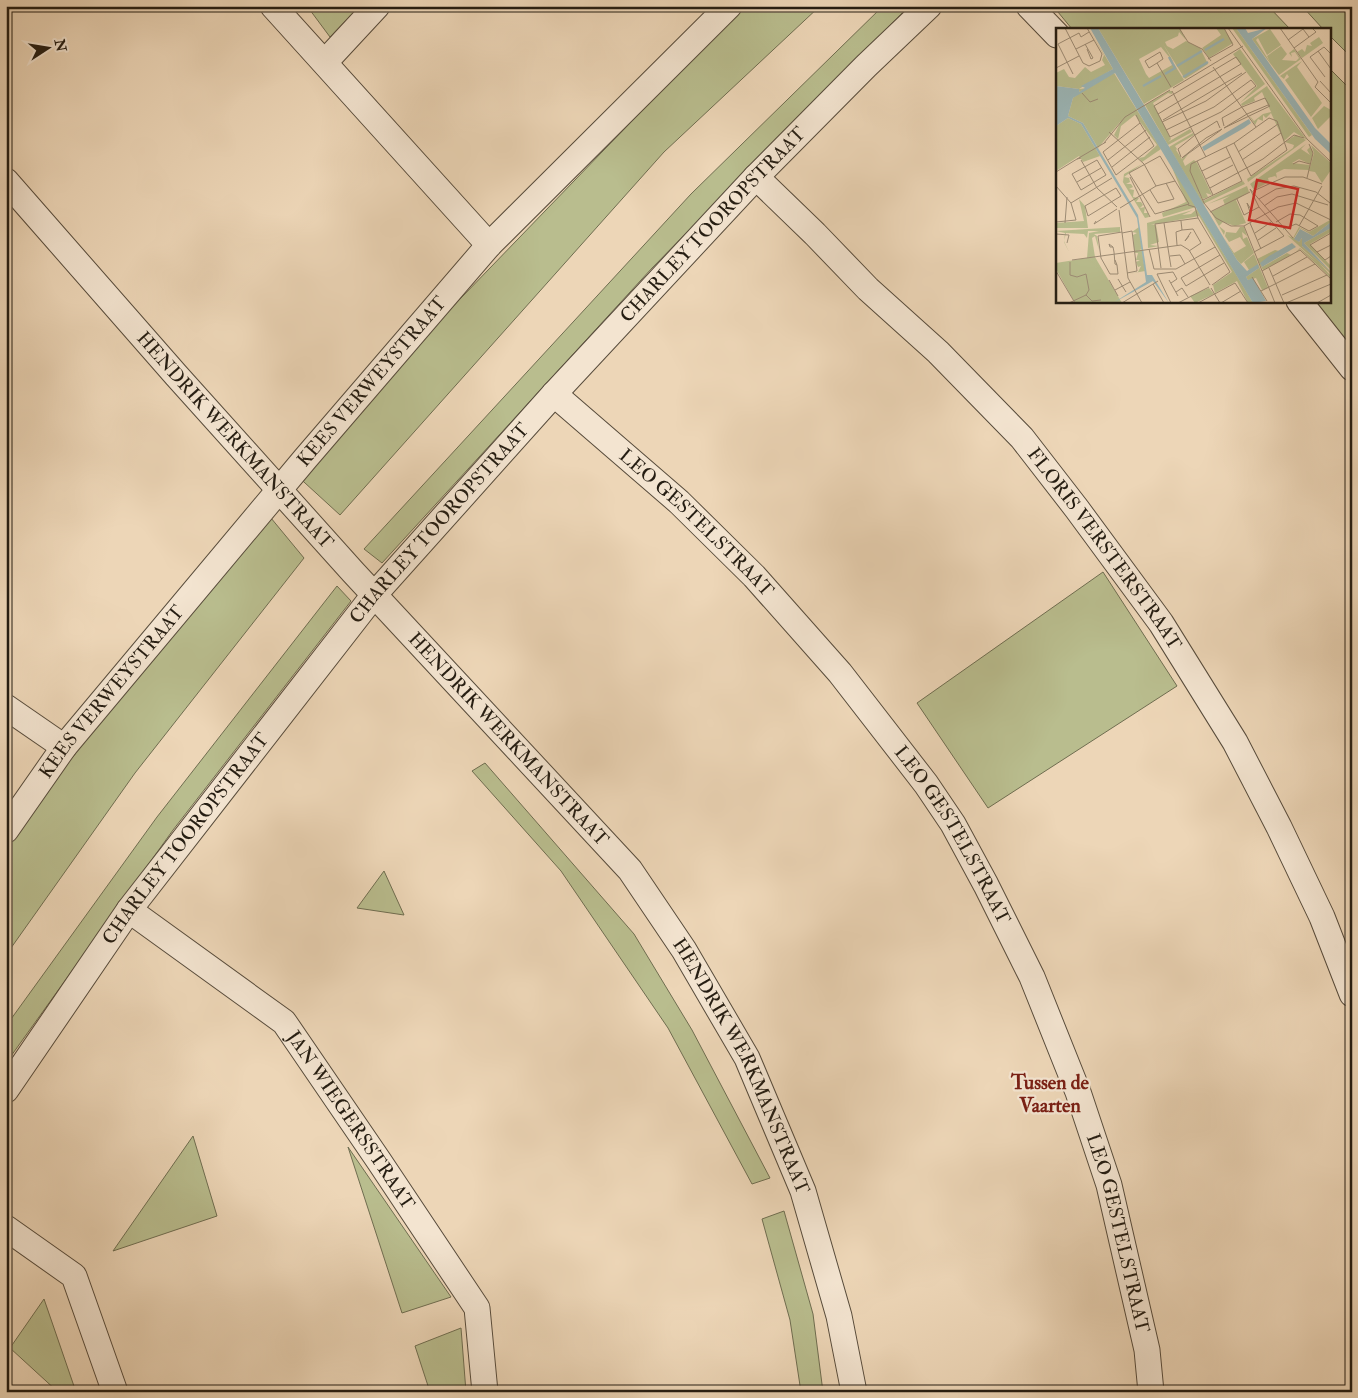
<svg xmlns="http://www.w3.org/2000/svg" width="1358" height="1398" font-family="'IM FELL Double Pica',serif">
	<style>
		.green { fill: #b9bd8e; stroke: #6f6d50 }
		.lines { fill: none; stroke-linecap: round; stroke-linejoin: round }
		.street-casing { stroke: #574b3b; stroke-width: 27 }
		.street { stroke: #f3e4d0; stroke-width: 25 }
		.labels { text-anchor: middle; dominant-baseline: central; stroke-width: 4.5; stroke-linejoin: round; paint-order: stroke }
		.street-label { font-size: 19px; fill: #251d12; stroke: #f3e4d0 }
		.neighbourhood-label { font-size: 20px; font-weight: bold; fill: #7a1f14; stroke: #f3e4d0 }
		.inset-river { fill: none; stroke: #9cb7b8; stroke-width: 2.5 }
		.inset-road { fill: none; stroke: #9d8c75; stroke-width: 1 }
		.view { fill: #d62828; fill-opacity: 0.15; stroke: #d62828; stroke-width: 2.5 }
		.inset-edge { fill: none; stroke: #251d12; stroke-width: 2.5 }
	</style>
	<rect width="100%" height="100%" fill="#edd6b7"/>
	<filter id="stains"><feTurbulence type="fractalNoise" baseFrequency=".004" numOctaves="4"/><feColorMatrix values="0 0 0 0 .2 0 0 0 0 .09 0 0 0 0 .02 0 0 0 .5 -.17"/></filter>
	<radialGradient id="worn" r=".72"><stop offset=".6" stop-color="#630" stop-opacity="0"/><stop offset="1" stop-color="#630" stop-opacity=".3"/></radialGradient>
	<g class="green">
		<path d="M307 6H360L330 37Z"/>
		<path d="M743 6H820L664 152 340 515 293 472Z"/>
		<path d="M883 6H909L652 268 382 563 364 549 691 194Z"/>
		<path d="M1053 6H1268L1290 29H1072Z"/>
		<path d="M1302 6H1352V58L1329 35V29H1323Z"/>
		<path d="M1329 68 1352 91V349L1313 301H1329Z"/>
		<path d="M266 512 304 558 135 773 6 955V849L62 766Z"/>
		<path d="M1103 572 1177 686 988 808 917 703Z"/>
		<path d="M337 586 351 601 173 830 6 1063V1026L157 817Z"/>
		<path d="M485 763 634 934 692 1030 770 1178 752 1184 668 1028 561 871 472 771Z"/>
		<path d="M384 871 404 915 357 908Z"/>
		<path d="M193 1136 217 1216 113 1251Z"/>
		<path d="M348 1147 451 1297 402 1313Z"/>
		<path d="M784 1211 813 1314 823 1392H801L790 1320 762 1219Z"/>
		<path d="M44 1299 76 1392H58L10 1348Z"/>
		<path d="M461 1328 466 1392H430L415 1346Z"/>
	</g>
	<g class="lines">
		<g class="street-casing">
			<g id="street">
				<path d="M273 6 489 245"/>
				<path d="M1029 6 1057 35"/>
				<path d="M325 62 377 6"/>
				<path id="s1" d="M756 177 815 234 868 289 938 352 1022 438 1077 509 1161 623 1235 742 1279 827 1322 917 1352 994"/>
				<path id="s2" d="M6 181 176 375 353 572 630 870 684 950 747 1058 803 1191 839 1316 854 1392"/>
				<path d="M1299 301 1352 368"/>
				<path id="s3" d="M554 394 679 502 754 576 840 673 926 784 953 824 986 885 1032 977 1078 1092 1109 1185 1147 1350 1151 1392"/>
				<path d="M6 707 64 747"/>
				<path id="s4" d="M6 830 64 747 305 459 489 245 729 6"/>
				<path id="s5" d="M129 910 284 1022 379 1161 477 1308 485 1392"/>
				<path id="s6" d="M6 1090 129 910 374 595 554 394 756 177 866 66 929 6"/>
				<path d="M6 1228 74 1276 115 1392"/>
			</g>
		</g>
		<use href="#street" class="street"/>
	</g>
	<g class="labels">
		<g class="street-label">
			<text stroke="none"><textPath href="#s6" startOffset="1119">CHARLEY TOOROPSTRAAT</textPath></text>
			<text stroke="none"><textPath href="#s4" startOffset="579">KEES VERWEYSTRAAT</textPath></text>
			<text stroke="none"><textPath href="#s2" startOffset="346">HENDRIK WERKMANSTRAAT</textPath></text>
			<text stroke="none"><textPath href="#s6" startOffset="714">CHARLEY TOOROPSTRAAT</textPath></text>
			<text stroke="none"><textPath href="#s3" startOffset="192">LEO GESTELSTRAAT</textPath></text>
			<text stroke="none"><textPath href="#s1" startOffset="511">FLORIS VERSTERSTRAAT</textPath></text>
			<text stroke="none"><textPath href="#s4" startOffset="174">KEES VERWEYSTRAAT</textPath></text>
			<text stroke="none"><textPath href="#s2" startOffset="751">HENDRIK WERKMANSTRAAT</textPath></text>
			<text stroke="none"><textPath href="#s3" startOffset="598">LEO GESTELSTRAAT</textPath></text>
			<text stroke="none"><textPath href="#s6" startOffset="309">CHARLEY TOOROPSTRAAT</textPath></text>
			<text stroke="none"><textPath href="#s2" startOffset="1156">HENDRIK WERKMANSTRAAT</textPath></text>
			<text stroke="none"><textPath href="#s5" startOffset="310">JAN WIEGERSSTRAAT</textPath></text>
			<text stroke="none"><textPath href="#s3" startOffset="1032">LEO GESTELSTRAAT</textPath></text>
		</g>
		<g class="neighbourhood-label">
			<text x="1050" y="1082">Tussen de<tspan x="1050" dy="23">Vaarten</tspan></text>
		</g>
	</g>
	<g transform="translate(1056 28)">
		<rect width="275" height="275" fill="#edd6b7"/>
		<path d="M32 0 57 41 23 61 0 58V45L8 41 13 49 19 50 29 39 35 44 49 37 46 32 48 27ZM42 0H124L130 12 123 4 122 8 109 14 111 18 117 21 130 13 144 20 152 36 129 51 107 16 118 35 105 19 83 31 90 46 93 50 118 36 128 52 88 76ZM160 0H168L177 15 153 30 146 20 165 7ZM176 0H180L256 107 253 109ZM214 1 225 17 211 27 202 10 200 12 214 34 211 28 225 18 231 26 226 32 240 33 243 30 239 24 235 25 236 29 233 25 238 21 245 31 223 47 196 11ZM263 9 267 15 246 30 241 24 246 21 249 24 251 17 256 18 254 15ZM184 21 209 56 184 75 201 58 177 26ZM246 33 241 39 266 75 255 89 229 52 233 49 231 46 228 51 224 48ZM58 45 105 121 86 134 83 130 88 129 101 117 79 87 65 98 62 111 58 107 65 93 42 120 59 148 27 95 12 88 17 70 27 62 23 64V61L31 60ZM211 58 212 60 251 112 238 104 228 113 215 85 210 90 207 87V93L202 91 199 97 193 87 198 93 207 86 215 84 206 64 198 70 199 73 186 78 185 76ZM113 63H116V66L112 65 97 75 115 111 112 114 134 101 136 104 112 117 89 77ZM268 78 275 82V88L262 101 256 90ZM12 90 25 96 44 128 27 134 23 128 0 143V98ZM137 105 138 107 119 118 121 121 124 118 120 122 126 131 133 125 127 133 129 138 138 132 141 135 156 167 150 165 152 169 147 171 142 163 147 173 187 153 189 156 147 176 113 119ZM240 107 250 112 192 154 191 151 237 120 238 117 229 114ZM250 116 245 121 254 127 251 122 254 119 257 124 254 136 243 131 236 135 254 137 253 142 228 141 220 145 221 150 219 148 212 150 213 154 198 162 194 156ZM255 117 275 135V142L266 155 259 144 253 143 258 125ZM86 136 68 149 73 150 74 154 70 156H75L77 159 73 161 78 162 77 169 83 170 80 174H85L87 177 84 180 89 179 88 185H92L93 189 89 190 65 151 67 154 68 146ZM115 137 140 179 107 189 106 185 130 174ZM191 158 193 164 180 172 190 195 179 198 167 194 163 198 169 203 168 207 155 184 169 177 167 172 174 168 152 176ZM23 171 29 178 32 200H0V195L28 193ZM141 181 197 275H192L181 253 159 265 157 257 176 244 143 188 95 197H100L103 214 94 217 103 218 92 220 91 195 137 182 126 187 135 186ZM274 192 275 194 257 208 244 200 238 210 243 214 246 210V218L275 244V246L263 235 275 248V250L244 221 239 225 244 220 262 235 231 207 237 210 243 199 253 204ZM64 199V204L38 206 41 208 43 222 39 208 36 210 39 229 66 275H19L0 241V235L31 230 33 205 43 203H32L31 210 28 206 10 205 8 213 13 224 8 214 9 205 0 203ZM83 199 86 221 81 223H86L89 243 72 246 82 244 85 238 82 239 80 234 84 232H80L82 225H79L78 220 77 207 81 205 76 204ZM184 199H188L191 208 186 204 187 211 191 209 198 225 185 236 181 232 168 210 178 225 190 218 184 209 173 214 169 208 170 204 180 205ZM275 200V204L254 216 275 238V242L248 215ZM219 222 223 223 205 235 206 239 231 225 235 227 207 242 201 231ZM198 226 212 260 206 262 200 250 192 252 190 249 203 240 193 242 188 234ZM153 260 158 266 139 275 134 268Z" fill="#b9bd8e"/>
		<path d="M34 0H42L181 232 191 243 202 236 203 240 190 249 192 252 197 250 210 273 197 275 59 45 17 70 12 88 27 95 82 187 91 247H96L113 275 97 253 57 275 90 254 81 190 25 96 12 90 0 98V58L23 61V64L29 60 25 58 57 41ZM180 0H189L192 5 211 0 196 11 259 100 275 116V126L259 111ZM193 91 195 95 188 100 148 123 146 119ZM275 194V200L248 215 275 244 246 218V210L243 214 238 211 244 201 257 208ZM236 215 240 219 206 239 204 235 213 228Z" fill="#9cb7b8"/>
		<path class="inset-river" d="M149 22 168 11M121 38 146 23M109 46 119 40 113 29M127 49 152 34M87 58 105 48"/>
		<path class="inset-road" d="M9 0 27 35 33 38 44 33 46 26 31 0M123 0 132 14 146 21 155 33M172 0 251 111 275 134M224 0 262 54M232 12 247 1 253 9M29 16 37 30 35 31 31 21M238 20 260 4 256 0M20 21 38 12M262 23 275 41M152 31 177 17 168 0M101 35 93 40 89 33 104 24 107 31 101 35 115 59M157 39 200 99M0 40 23 28M17 46 2 16 23 5 25 9 33 4M269 49 254 29 268 19 275 26M264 53 275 65M262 54 259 59 275 75M117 60 187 18M116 63 150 129M26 65 34 74 42 71M212 77 214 78 168 100 191 86ZM102 86 185 36 180 29 98 78 114 109 165 84 200 58 195 52 158 79 110 102M107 92 186 45M106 94 150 73 190 44M168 98 166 90 186 79 209 70 213 77M166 101 165 102 126 130 150 110ZM53 104 88 136 100 158M48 115 69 89 114 62M178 115 195 148 231 122 221 93 213 90 178 115 135 136 134 143 148 175 160 190 175 198H188L222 179 240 175 275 192M182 124 222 96M104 128 133 176 99 186 73 145ZM125 129 122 121 139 107 161 93 164 100M25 130 21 131 50 114M25 132 41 160 61 179M41 132 50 147 25 162 16 146ZM52 132 90 102M186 132 225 105M141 133 157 167M237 136 243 133 254 136M56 139 94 109M146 143 174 129M0 144 21 131M60 147 47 124 84 95 80 87M60 147 98 118 84 95M74 149 94 189M251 150 257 125 253 116M150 151 177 137M21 154 45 140M0 158 15 175 20 192 0 194M60 160 65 168 32 188 29 178ZM154 160 207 131 238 107 248 110M194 161 203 179 228 208 198 224M194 161 237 210M94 162 102 175 118 171 110 155M197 163 229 149H247L266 156M181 171 188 187 203 179M203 171 220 161 238 158 260 164 274 175M147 172 186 153 170 119M15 175 56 150M132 177 139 179 142 190M208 178 221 169 236 166 272 177M64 180 100 158 119 153M63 182 72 250 86 275M154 184 194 164M194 184 191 175 196 183M142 190 174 244 156 257M40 193 38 196 61 181M125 193 126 202 137 201 145 215 133 223M220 194 234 186 244 187 262 198 253 203 240 196 227 201M9 195 11 169M108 195 115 239M194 195 205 221M188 198 219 275M243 198 266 158M66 205 76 203 81 243 71 245M199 205 215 194M275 205 254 217 269 232 275 228M0 206 13 207 11 215M133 208 129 213 135 204M202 212 220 200M121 217 120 204 126 202M57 219 53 216 54 219H57L58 224 59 236 61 237 59 232M93 221 98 241H120L159 219M261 224 275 217M164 227 125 250 130 258 168 235M114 228 124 227 129 236M16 232 125 217 133 222 154 257M61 237 62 246H54L45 230 42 208 66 204M105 240 99 196 142 190M213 240 228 275M0 243 19 275M206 243 244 222 275 251M217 248 251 229M196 249 211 273M62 251 70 264M53 252 62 268M113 252 122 268M97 256 108 275M155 260 164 275M59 262 74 254M205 263 259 236M120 264 126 260 132 269M30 267 36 273 45 272M226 267 271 247M13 275 30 267 33 262 30 246 21 249 14 247V234M66 275 102 253M115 275 101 246 117 244 121 251 115 255M122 275 153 259M142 275 179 255 192 275M165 275 185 263M230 275 275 256M261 275 275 267"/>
		<path class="view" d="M201 152 242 161 234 200 193 192Z"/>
		<rect width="275" height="275" class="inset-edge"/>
	</g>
	<rect width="1358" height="1398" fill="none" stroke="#edd6b7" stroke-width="25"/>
	<rect x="8" y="8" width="1343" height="1383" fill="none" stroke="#251d12" stroke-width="2.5"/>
	<rect x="12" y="12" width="1333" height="1373" fill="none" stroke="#251d12"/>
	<g transform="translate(48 48) rotate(78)" stroke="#f3e4d0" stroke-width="4" paint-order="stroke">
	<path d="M0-4L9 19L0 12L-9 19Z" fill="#251d12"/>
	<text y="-8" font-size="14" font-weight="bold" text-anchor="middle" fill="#251d12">N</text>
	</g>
	<rect width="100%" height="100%" filter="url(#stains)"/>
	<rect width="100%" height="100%" fill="url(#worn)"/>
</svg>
